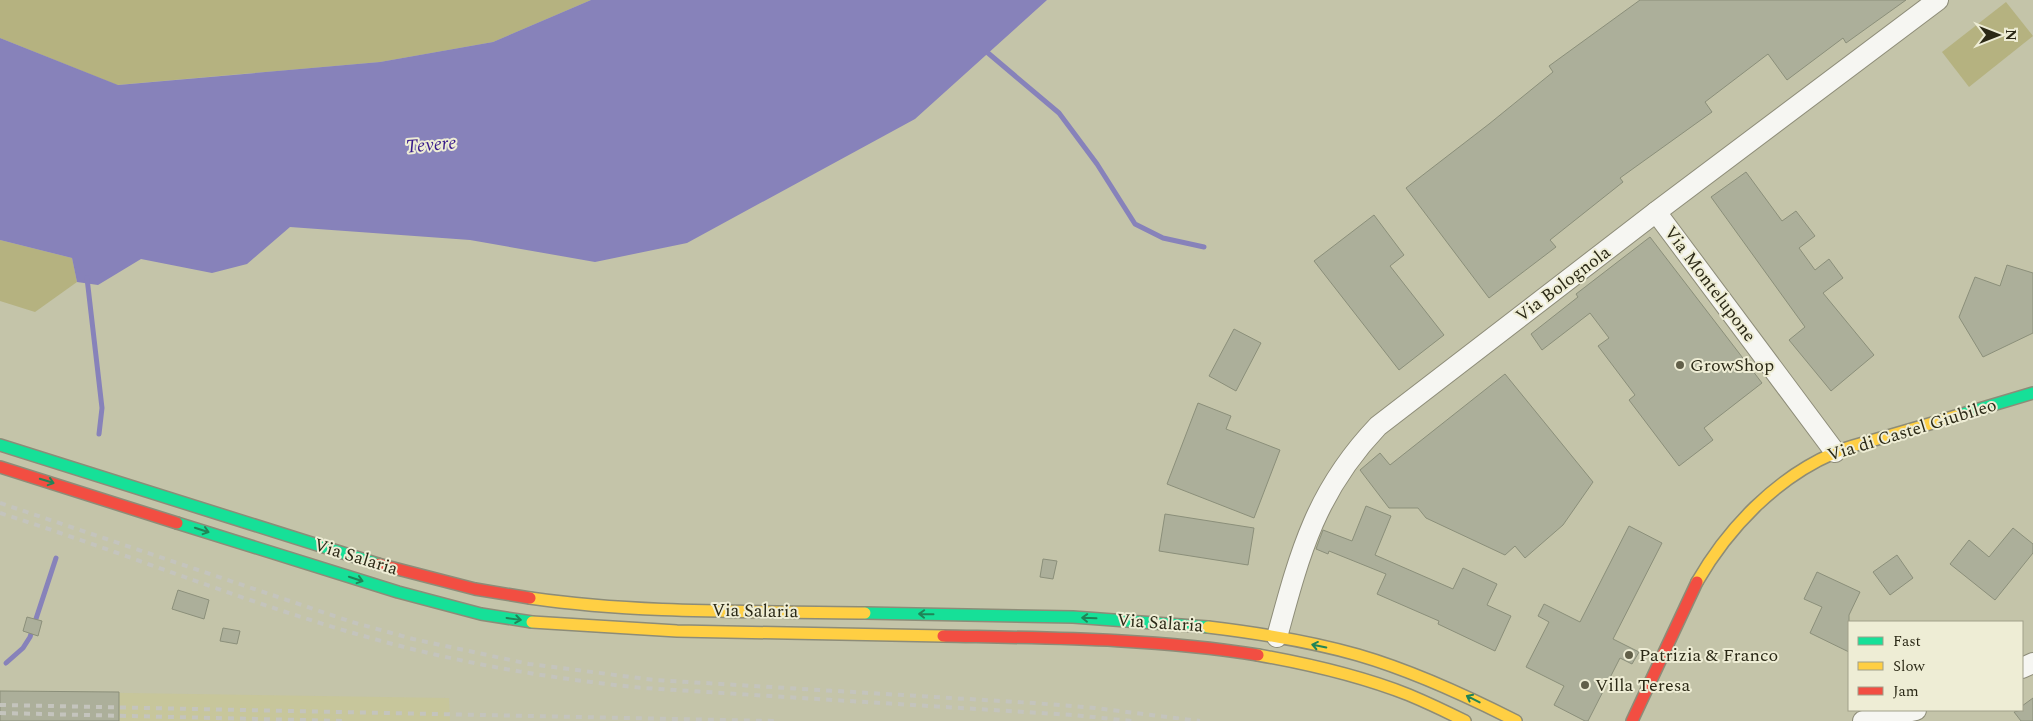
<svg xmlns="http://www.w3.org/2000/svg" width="2033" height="721" font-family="Spectral,serif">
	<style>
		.built { fill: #c7c69b }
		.green { fill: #b5b280 }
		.water { fill: #8782ba }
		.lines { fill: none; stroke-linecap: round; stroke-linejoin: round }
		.stream { stroke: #8782ba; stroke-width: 5 }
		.building { fill: #acaf9a; stroke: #8b8f7a }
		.street-casing { stroke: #8d8c78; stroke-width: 22 }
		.fast-casing { stroke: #8d8c78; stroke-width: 14 }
		.slow-casing { stroke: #8d8c78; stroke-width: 14 }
		.jam-casing { stroke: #8d8c78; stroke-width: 14 }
		.street { stroke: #f6f6f2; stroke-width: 20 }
		.fast { stroke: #16e098; stroke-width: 11 }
		.slow { stroke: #ffcf43; stroke-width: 11 }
		.jam { stroke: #f24e42; stroke-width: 11 }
		.rail { stroke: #c4c4bd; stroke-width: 4; stroke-dasharray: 6 6; stroke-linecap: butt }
		.oneway { stroke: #208457 }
		.poi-dot { fill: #615f49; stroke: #eeedd5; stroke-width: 2 }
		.labels { text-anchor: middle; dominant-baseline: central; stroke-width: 4; stroke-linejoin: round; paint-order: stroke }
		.street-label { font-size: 18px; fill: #2b2916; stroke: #eeedd5 }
		.poi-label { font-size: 18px; fill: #2b2916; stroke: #eeedd5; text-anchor: start }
		.water-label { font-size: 19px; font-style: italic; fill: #36198a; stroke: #eeedd5 }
	</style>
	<rect width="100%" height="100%" fill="#c4c4a9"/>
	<path class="built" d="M0 691 449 698 450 721H0Z"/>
	<g class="green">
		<path d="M0 0H591L493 42 380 62 117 85 0 38Z"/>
		<path d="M2006 2 2033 36 1969 87 1942 52Z"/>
		<path d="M0 240 72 258 77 282 35 312 0 301Z"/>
	</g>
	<path class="water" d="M591 0H1047L915 119 687 243 595 262 470 240 290 227 247 264 212 273 141 259 98 285 77 282 72 258 0 240V38L118 85 380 62 493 42Z"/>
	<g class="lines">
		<g class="stream">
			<path d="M988 53 1059 113 1097 164 1135 224 1163 238 1204 247"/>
			<path d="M87 278 102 408 99 434"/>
			<path d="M6 663 23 648 30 637 56 558"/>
		</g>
	</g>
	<g class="building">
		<path d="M1640 0H1906L1846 43 1843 38 1787 80 1768 54 1705 102 1712 112 1620 178 1623 182 1550 240 1556 247 1489 298 1406 188 1489 124 1553 72 1549 66Z"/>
		<path d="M1746 172 1782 221 1796 211 1815 236 1799 248 1815 270 1829 259 1843 278 1823 293 1874 355 1831 391 1789 340 1805 327 1711 197Z"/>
		<path d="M1374 215 1404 255 1390 266 1444 335 1399 370 1314 261Z"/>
		<path d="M1650 237 1762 383 1704 428 1713 440 1679 466 1629 400 1635 395 1598 346 1609 338 1590 313 1542 350 1531 334 1578 297 1576 294Z"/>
		<path d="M2007 265 2033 273V333L1983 357 1959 317 1975 277 2000 286Z"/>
		<path d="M1234 329 1261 343 1236 391 1209 376Z"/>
		<path d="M1505 374 1593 482 1563 525 1525 558 1515 546 1505 555 1426 518 1418 508H1389L1360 470 1380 453 1390 465Z"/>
		<path d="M1198 403 1231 416 1226 429 1280 450 1254 518 1167 484Z"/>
		<path d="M1366 506 1391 516 1375 555 1453 589 1463 568 1497 584 1487 605 1511 616 1495 651 1438 624 1439 621 1377 594 1386 574 1329 551 1328 554 1316 549 1323 530 1352 541Z"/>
		<path d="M1165 514 1254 528 1248 565 1159 551Z"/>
		<path d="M1629 526 1662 543 1613 639 1639 652 1632 664 1620 658 1588 721H1585L1554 705 1564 686 1526 667 1549 622 1538 616 1544 604 1580 622Z"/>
		<path d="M2013 528 2033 544V553L1995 600 1950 564 1969 540 1989 557Z"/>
		<path d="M1897 555 1913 578 1890 595 1873 572Z"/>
		<path d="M1043 559 1057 561 1053 579 1040 577Z"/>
		<path d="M1817 572 1860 592 1849 615V652L1810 633 1822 607 1804 599Z"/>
		<path d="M178 590 209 600 204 619 172 609Z"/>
		<path d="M27 617 42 621 38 636 23 631Z"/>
		<path d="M223 628 240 631 237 644 220 641Z"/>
		<path d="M0 691 119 692V721H0Z"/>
		<path d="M2033 698V721H2021L2014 712 2022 710V706Z"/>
	</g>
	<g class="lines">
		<g class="street-casing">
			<g id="street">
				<path d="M1656 212 1835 452"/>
				<path d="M1277 637C1300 552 1316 491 1378 426L1656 212 1938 0"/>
				<path d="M2022 668 2033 663"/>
				<path d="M1863 721 1916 710"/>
			</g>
		</g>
		<g class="fast-casing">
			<g id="fast">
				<path d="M1959 415 2033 393"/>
				<path d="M0 445 378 564"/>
				<path d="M177 523 398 592 481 614 532 622"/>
				<path d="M865 613 1073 617 1208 627"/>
			</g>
		</g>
		<g class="slow-casing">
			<g id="slow">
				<path d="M1697 582C1728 528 1776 478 1834 453 1846 447 1861 444 1874 440 1902 432 1930 424 1959 415"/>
				<path d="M530 598C640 614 755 611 865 613"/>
				<path d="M532 622 677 631 943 636"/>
				<path d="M1208 627C1258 633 1309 641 1358 655 1413 671 1465 695 1516 721"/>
				<path d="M1258 655C1309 664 1361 676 1409 695 1428 703 1447 712 1465 721"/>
			</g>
		</g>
		<g class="jam-casing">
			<g id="jam">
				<path d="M0 467 177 523"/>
				<path d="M378 564 475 589 530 598"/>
				<path d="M943 636C1048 638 1154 638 1258 655"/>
				<path d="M1632 721 1697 582"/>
			</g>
		</g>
		<use href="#street" class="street"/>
		<use href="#fast" class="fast"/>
		<use href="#slow" class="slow"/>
		<use href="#jam" class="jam"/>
		<g class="rail">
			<path d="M0 503 352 622 413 639 529 664 655 680 1034 703 1095 708 1200 721"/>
			<path d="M0 513C138 557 272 614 412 649 488 668 565 680 643 688L1072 715 1132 721"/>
			<path d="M0 705 774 721"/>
			<path d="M0 713 344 721"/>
		</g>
	</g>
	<defs><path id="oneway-shaft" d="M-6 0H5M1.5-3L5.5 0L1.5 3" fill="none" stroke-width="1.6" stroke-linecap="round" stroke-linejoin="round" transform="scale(1.25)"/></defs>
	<g class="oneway">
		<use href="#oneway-shaft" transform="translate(47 481) rotate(17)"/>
		<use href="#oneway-shaft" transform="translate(202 530) rotate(18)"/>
		<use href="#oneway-shaft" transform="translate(356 579) rotate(18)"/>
		<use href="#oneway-shaft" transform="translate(926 614) rotate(-179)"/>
		<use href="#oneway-shaft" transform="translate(1089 618) rotate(-178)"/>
		<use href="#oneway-shaft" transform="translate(514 619) rotate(8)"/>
		<use href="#oneway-shaft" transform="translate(1319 646) rotate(-168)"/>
		<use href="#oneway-shaft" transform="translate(1473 699) rotate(-153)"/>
	</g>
	<g class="poi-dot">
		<circle cx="1680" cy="365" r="5"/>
		<circle cx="1629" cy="655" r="5"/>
		<circle cx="1585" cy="685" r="5"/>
	</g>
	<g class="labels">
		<g class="street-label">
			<text transform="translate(1563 284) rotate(-37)">Via Bolognola</text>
			<text transform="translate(1710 284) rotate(53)">Via Montelupone</text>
			<text transform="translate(1912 430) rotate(-17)">Via di Castel Giubileo</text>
			<text transform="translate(356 557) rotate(17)">Via Salaria</text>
			<text transform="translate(755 611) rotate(1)">Via Salaria</text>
			<text transform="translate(1160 623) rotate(4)">Via Salaria</text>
		</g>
		<g class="poi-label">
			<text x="1690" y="365">GrowShop</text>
			<text x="1639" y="655">Patrizia &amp; Franco</text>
			<text x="1595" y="685">Villa Teresa</text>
		</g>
		<g class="water-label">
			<text transform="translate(431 145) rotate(-5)">Tevere</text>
		</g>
	</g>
	<rect x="1848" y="621" width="175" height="90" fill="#eeedd5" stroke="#a09f89"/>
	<rect x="1858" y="637" width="25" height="8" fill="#16e098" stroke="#a09f89"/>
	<text x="1893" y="646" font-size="15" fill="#2b2916">Fast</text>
	<rect x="1858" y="662" width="25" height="8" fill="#ffcf43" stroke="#a09f89"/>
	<text x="1893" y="671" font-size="15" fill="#2b2916">Slow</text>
	<rect x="1858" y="687" width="25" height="8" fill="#f24e42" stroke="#a09f89"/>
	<text x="1893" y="696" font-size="15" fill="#2b2916">Jam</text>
	<g transform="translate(1998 35) rotate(90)" stroke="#eeedd5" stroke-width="4" paint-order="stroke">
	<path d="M0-4L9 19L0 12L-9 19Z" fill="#2b2916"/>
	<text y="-8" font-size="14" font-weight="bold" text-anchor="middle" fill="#2b2916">N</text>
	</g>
</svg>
